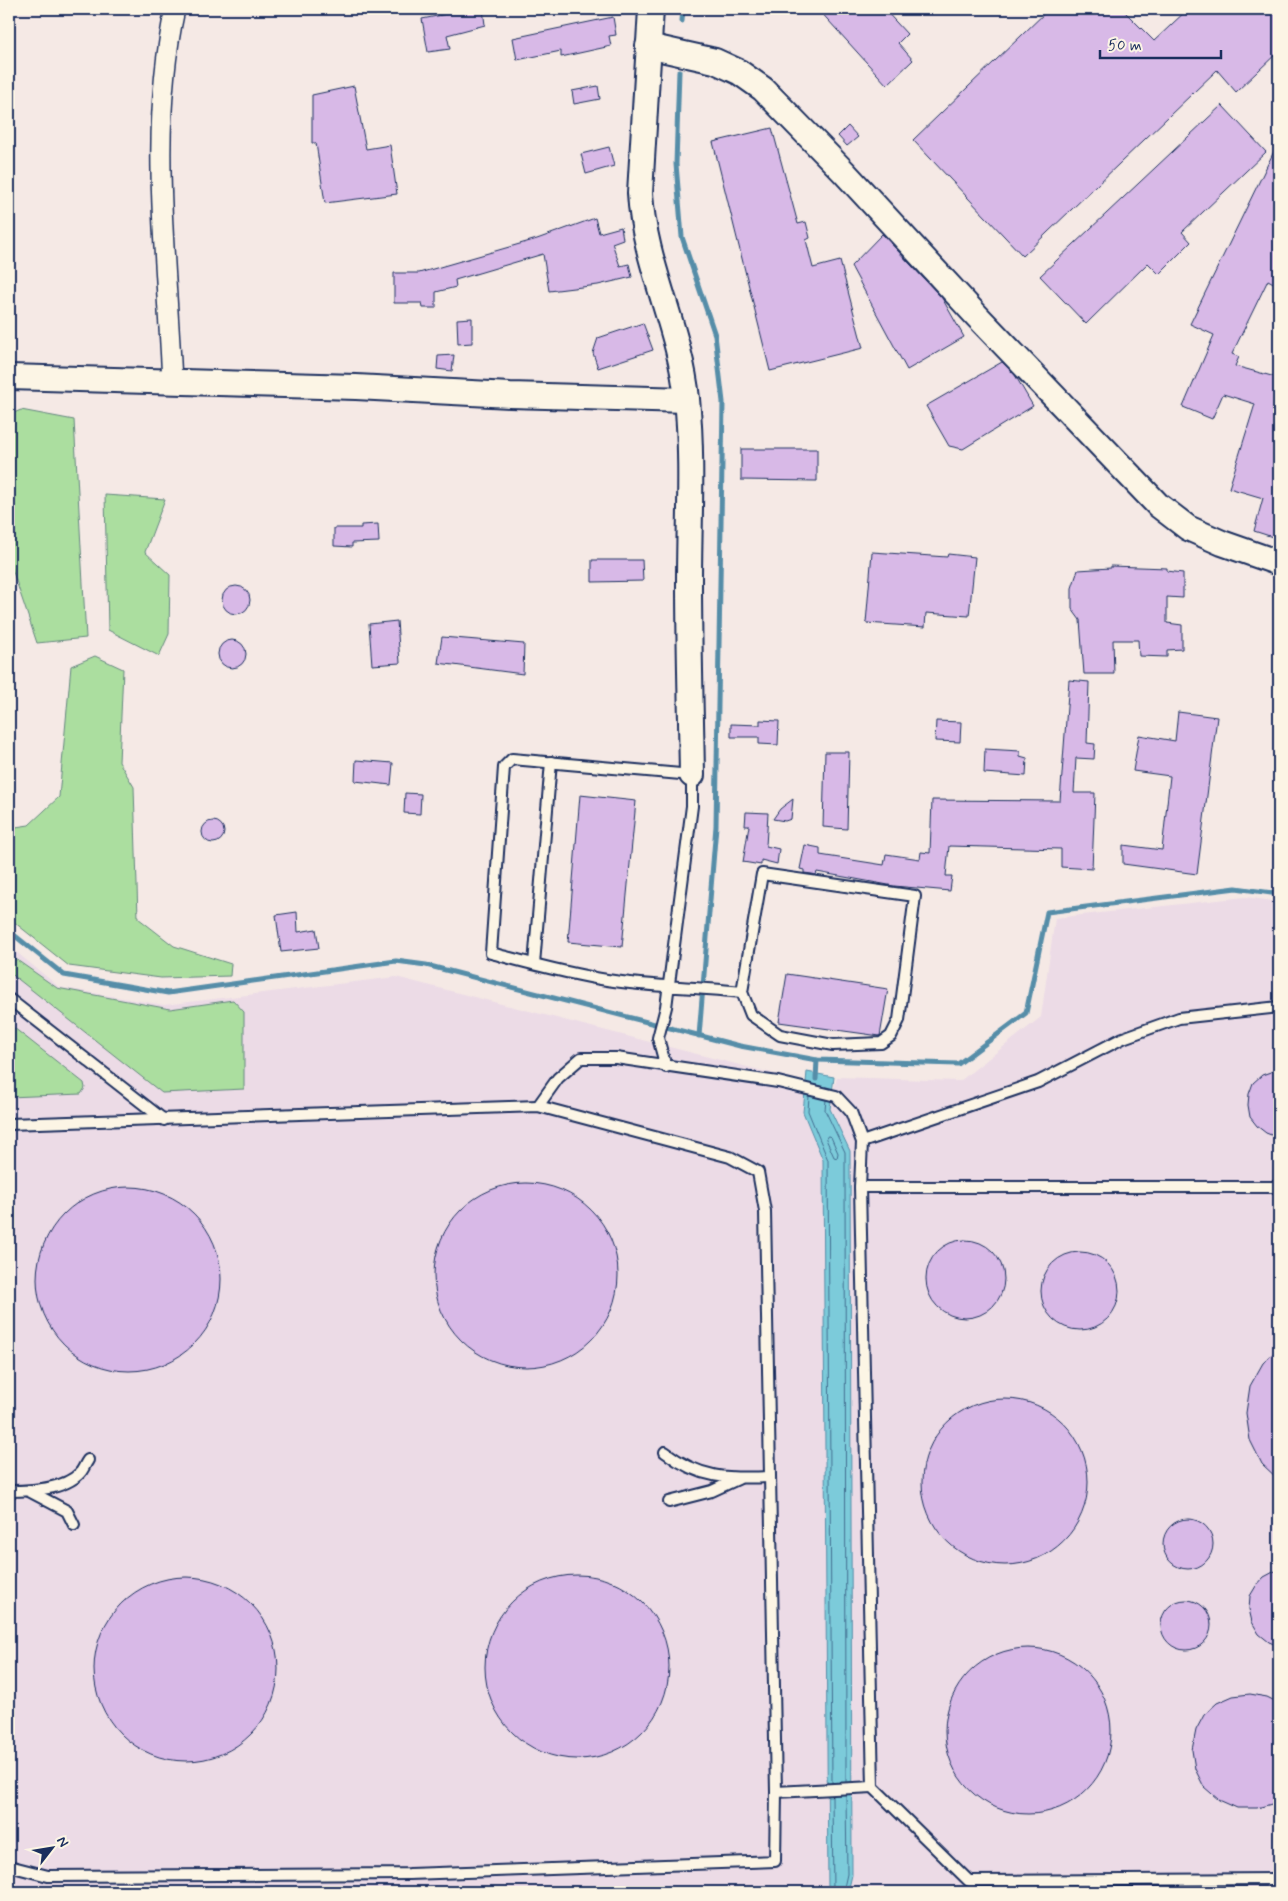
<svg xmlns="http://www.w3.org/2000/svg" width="1288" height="1901" font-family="Mynerve,sans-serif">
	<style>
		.built { fill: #ecdbe6 }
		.green { fill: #abde9f; stroke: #63867e }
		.water { fill: #7ccbda; stroke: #558da8 }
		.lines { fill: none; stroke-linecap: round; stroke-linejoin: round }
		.shore { stroke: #426d90; stroke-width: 1 }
		.stream { stroke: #558da8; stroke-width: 5 }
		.building { fill: #d8b9e7; stroke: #1b2f5e }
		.service-casing { stroke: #1b2f5e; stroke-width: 14 }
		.minor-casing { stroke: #1b2f5e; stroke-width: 22 }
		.tertiary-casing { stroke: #1b2f5e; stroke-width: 28 }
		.service { stroke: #fcf5e5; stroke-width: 10 }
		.minor { stroke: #fcf5e5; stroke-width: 19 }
		.tertiary { stroke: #fcf5e5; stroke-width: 24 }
	</style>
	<rect width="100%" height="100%" fill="#f5e9e5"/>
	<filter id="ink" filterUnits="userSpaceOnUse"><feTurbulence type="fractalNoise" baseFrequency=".02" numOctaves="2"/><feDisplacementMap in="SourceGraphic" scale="10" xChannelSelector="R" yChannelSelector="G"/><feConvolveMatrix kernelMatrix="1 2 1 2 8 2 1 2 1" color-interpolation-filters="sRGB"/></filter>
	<g filter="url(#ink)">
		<path class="built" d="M1245 897 1279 902V1892H9V946L59 987 164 1005 396 977 834 1089 837 1077 960 1081 1041 1017 1055 918Z"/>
		<g class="green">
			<path d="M21 410 74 420 86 638 37 643 9 560V415Z"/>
			<path d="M105 495 165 499 145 552 170 575 169 634 159 656 108 630Z"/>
			<path d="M95 656 123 669 119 762 134 787 138 918 174 946 231 964 230 976 161 978 69 966 9 918V828L29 825 59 797 71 666Z"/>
			<path d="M14 958 57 988 170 1009 233 1000 244 1012V1089L162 1093 9 972Z"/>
			<path d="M9 1024 84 1083 85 1088 81 1094 9 1097Z"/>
		</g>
		<path class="water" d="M807 1072 834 1077 830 1109 850 1151 852 1875 848 1892H828L823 1160 803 1112Z"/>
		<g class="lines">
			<g class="shore">
				<path d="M809 1096 808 1111 828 1160 832 1783"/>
				<path d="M826 1100 825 1110 845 1152 846 1782"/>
				<path d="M828 1136 831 1137 838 1153 837 1158 834 1157 826 1139Z"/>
				<path d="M832 1795 833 1892"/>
				<path d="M843 1892 847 1874 846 1795"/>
			</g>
			<g class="stream">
				<path d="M682 21 683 9"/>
				<path d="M679 71 676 164 682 237 715 335 723 402 716 826 699 1036"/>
				<path d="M9 931 64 975 168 993 396 961 426 965 740 1046 817 1060 958 1064 1026 1013 1047 912 1236 888 1279 894"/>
				<path d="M816 1079 817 1060"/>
			</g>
		</g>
		<g class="building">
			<path d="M445 9H483L485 25 447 35 450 49 428 52 422 19 447 14Z"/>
			<path d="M818 9H884L907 34 898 43 913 60 887 85Z"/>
			<path d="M1049 9H1122L1154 41 1188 9H1279V51L1236 92 1217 70 1023 256 913 140Z"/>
			<path d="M613 17 616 35 609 36 611 46 561 57V51L517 60 513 38Z"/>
			<path d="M354 86 366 149 390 145 397 194 325 203 316 143H312V95Z"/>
			<path d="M598 86 600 99 574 104 572 91Z"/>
			<path d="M1222 105 1266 152 1182 232 1191 242 1159 274 1148 263 1086 324 1040 276Z"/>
			<path d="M848 126 858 137 847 146 838 136Z"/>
			<path d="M772 128 798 224 806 222 810 238 806 240 813 268 840 261 863 348 770 371 713 142Z"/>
			<path d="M1279 141V286L1268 280 1232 354 1239 357 1235 366 1279 378V539L1254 531 1263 498 1229 488 1255 404 1223 394 1212 419 1183 407 1214 335 1190 324Z"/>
			<path d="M609 147 614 166 586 174 581 154Z"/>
			<path d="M595 218 599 233 621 227 623 239 612 243 620 266 629 264 632 277 598 285 549 291 543 254 455 280 456 287 436 292V308H423L422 303H394V273H419L537 239Z"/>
			<path d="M882 234 942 298 964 337 907 370 851 266Z"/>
			<path d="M472 318V343L458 344 457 319Z"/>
			<path d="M643 323 653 350 598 368 593 353 598 338Z"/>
			<path d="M454 355 452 371 437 369 438 356Z"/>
			<path d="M1002 362 1015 375 1033 406 963 449 949 446 926 406Z"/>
			<path d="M741 449H817V481L741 480Z"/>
			<path d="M378 524 379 542 352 543V547L334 546V528H361V525Z"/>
			<path d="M872 552 947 557 948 554 975 557 969 616 926 613 925 627 866 623Z"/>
			<path d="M592 560H642L643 581 592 582Z"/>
			<path d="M1111 566 1167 568V571L1183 573V598L1167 597V623L1182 625V649L1167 650V657L1139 656 1138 640H1113L1114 674H1084L1080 620 1072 609V588L1078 570 1111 568Z"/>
			<circle cx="236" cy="600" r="14"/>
			<path d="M397 621 400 663 372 665 369 624Z"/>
			<path d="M442 637 524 644 523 674 438 663Z"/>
			<circle cx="232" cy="654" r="14"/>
			<path d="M1069 680 1089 682 1087 743 1095 744 1094 759 1076 758 1074 793H1095L1092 869 1061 867V849L949 846 946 876H952L950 891 894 886 817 872 816 875 812 874 804 873V870L800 869 805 845 820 848V855L884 865 886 854 920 859 921 852 930 853 932 800 1060 801Z"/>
			<path d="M1178 712 1217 717 1197 874 1123 864V845L1162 850 1170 776 1133 771 1139 735 1175 741Z"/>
			<path d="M760 720 779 721 778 745 759 744V737H731V724L760 725Z"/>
			<path d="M936 721 961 722 960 742 935 741Z"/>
			<path d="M985 749 1020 751V756L1027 758 1026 776 984 773Z"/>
			<path d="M825 752H849L847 829 823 827Z"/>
			<path d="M356 760 393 763 391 785 355 781Z"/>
			<path d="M405 793 421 794 420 814 404 813Z"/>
			<path d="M580 795 636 801 622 947 568 942Z"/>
			<path d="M793 799 791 819 785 821 773 819 780 809Z"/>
			<path d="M746 812 768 813 766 846 779 849 777 864 761 860V865L743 862 749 826H745Z"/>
			<circle cx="213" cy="832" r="11"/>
			<path d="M297 912 298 932 316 929 319 948 281 952 276 915Z"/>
			<path d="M787 974 888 989 880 1036 779 1022Z"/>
			<path d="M1279 1069V1138L1266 1133 1257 1126 1250 1117 1248 1105 1249 1094 1253 1083 1262 1075Z"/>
			<circle cx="526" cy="1275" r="92"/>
			<circle cx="129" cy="1279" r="92"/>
			<circle cx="965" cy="1279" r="39"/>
			<circle cx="1080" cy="1291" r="39"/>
			<path d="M1279 1348V1480L1262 1464 1250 1440 1246 1413 1250 1386 1263 1363Z"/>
			<circle cx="1005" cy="1482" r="83"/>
			<circle cx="1188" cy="1544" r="25"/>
			<path d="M1279 1569V1646L1269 1642 1259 1634 1252 1622 1249 1609 1250 1596 1256 1586 1264 1577Z"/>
			<circle cx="577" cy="1667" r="92"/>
			<circle cx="186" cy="1669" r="92"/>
			<circle cx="1186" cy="1625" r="25"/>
			<circle cx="1028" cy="1731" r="83"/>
			<path d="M1250 1694 1267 1697 1279 1703V1802L1257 1808H1237L1219 1800 1204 1787 1195 1769 1192 1750 1196 1730 1204 1715 1217 1703 1233 1696Z"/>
		</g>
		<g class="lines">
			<g class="service-casing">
				<g id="service">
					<path d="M762 874 915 896 899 1020 891 1036 881 1043 833 1045 780 1035 751 1015 742 992Z"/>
					<path d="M534 964 551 762"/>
					<path d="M9 999 164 1120"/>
					<path d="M666 1067 658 1038 666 1007 692 806V775L512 759 504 767 491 953C529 963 568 974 607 980 652 987 697 987 742 992"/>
					<path d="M538 1106 558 1078 581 1058H616L778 1082 836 1096 851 1112 862 1142 860 1187 873 1787 969 1881 1279 1879"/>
					<path d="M9 1124 538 1106 730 1157 758 1172 765 1211 776 1792 775 1861 409 1874 48 1876 9 1866"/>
					<path d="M862 1142 1038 1082 1123 1038 1179 1018 1279 1007"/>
					<path d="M860 1187H1279"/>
					<path d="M665 1452C700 1479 728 1479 770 1477"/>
					<path d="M9 1491C30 1491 64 1490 80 1473 83 1470 85 1464 88 1460"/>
					<path d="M29 1491 67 1511 74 1525"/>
					<path d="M669 1502 712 1491 738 1479"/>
					<path d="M776 1792 873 1787"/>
				</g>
			</g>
			<g class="minor-casing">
				<path id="minor" d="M172 383C167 259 148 132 175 9"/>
			</g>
			<g class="tertiary-casing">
				<g id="tertiary">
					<path d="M651 9 640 193C644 264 680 328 687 399 693 460 689 521 689 582 689 646 691 711 692 775"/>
					<path d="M648 46 715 61 739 72 763 89 844 172 977 316 1158 505 1188 528 1222 543 1279 563"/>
					<path d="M9 377 356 387 510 395 687 400"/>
				</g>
			</g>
			<use href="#service" class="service"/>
			<use href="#minor" class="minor"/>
			<use href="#tertiary" class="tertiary"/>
		</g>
	</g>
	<rect width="1288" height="1901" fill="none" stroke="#fcf5e5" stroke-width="30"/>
	<rect x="15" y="15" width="1258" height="1871" fill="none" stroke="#1b2f5e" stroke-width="2" filter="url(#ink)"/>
	<g transform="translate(52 1848) rotate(59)" stroke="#fcf5e5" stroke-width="4" paint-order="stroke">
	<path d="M0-4L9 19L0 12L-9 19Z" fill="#1b2f5e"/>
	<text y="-8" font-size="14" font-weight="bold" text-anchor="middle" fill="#1b2f5e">N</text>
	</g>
	<path d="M1100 50v8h121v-8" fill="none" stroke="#1b2f5e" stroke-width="2.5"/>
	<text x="1108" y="50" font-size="15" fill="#1b2f5e" stroke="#fcf5e5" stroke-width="4" paint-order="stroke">50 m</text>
</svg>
